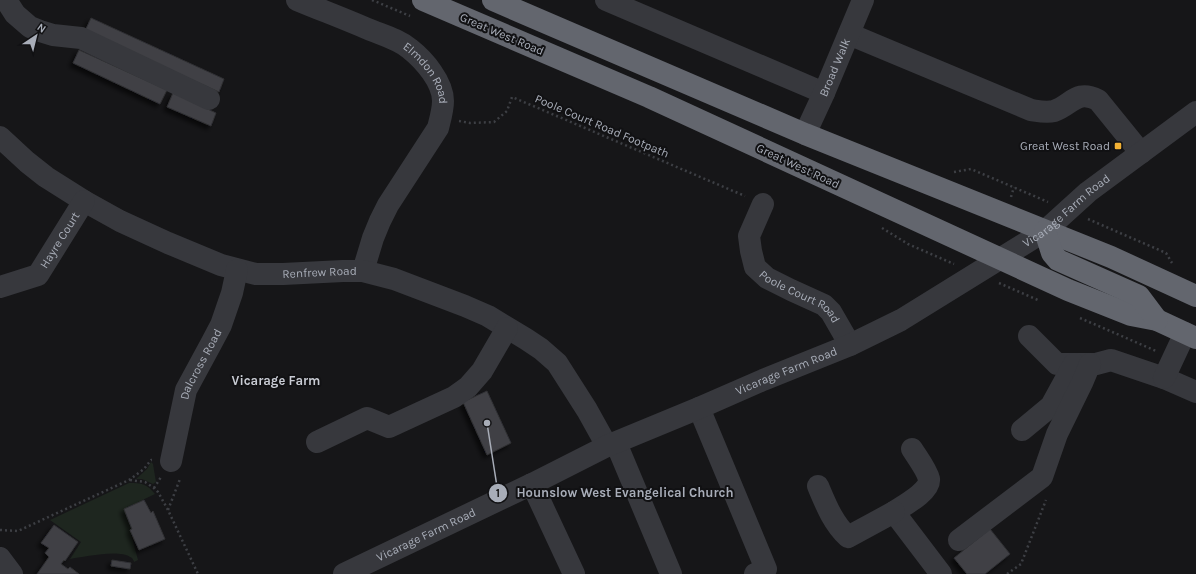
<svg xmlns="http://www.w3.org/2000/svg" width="1196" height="574" font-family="Karla,sans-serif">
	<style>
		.green { fill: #1e261f }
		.building { fill: #404145; stroke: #303034; filter: url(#shadow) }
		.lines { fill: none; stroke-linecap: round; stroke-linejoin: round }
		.path { stroke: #3d3f44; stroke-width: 2.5; stroke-dasharray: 2 3; stroke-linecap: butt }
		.minor { stroke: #37383d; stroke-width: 22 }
		.highway { stroke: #63666e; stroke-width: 22 }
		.poi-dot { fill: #f2b134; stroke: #111113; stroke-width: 1.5 }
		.labels { text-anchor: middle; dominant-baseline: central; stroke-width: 4; stroke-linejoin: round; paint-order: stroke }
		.street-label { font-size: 12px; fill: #a8adb8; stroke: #111113 }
		.poi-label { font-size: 12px; fill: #a8adb8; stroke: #111113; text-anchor: end }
		.neighbourhood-label { font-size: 13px; font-weight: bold; fill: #c9ccd4; stroke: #111113 }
		.leader { fill: none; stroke: #a8adb8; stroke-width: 1.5 }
		.callout-dot { fill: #a8adb8; stroke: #111113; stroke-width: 1.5 }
		.mark-label { font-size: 12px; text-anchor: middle; font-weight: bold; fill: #111 }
		.callout-label { font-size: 13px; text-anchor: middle; font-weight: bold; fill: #a8adb8; stroke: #111113; stroke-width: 4; stroke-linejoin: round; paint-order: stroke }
	</style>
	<defs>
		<filter id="shadow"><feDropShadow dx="-3.5" dy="3.5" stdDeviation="2" flood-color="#0009"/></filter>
	</defs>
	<rect width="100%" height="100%" fill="#161618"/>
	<g class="green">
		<path d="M151 462 153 464 156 482 153 484 142 479H136L147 469Z"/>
		<path d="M129 483C142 483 147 484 155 494L124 509 132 529 130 530 138 560 134 562C134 561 132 557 130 557 119 549 83 557 70 559L81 542 50 520Z"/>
	</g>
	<g class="building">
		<path d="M91 18 224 79 219 92 85 31Z"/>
		<path d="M79 50 167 90 160 104 73 63Z"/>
		<path d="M173 93 216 113 211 126 167 107Z"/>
		<path d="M487 391 511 443 487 455 463 402Z"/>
		<path d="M144 500 151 513 153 511 165 539 139 550 130 530 132 529 124 509Z"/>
		<path d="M54 525 78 542 65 561 64 560 61 564 68 569 70 567 79 574H37L49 557 45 553 49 548 41 543Z"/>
		<path d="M990 529 1010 554 985 574H967L954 558Z"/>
		<path d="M112 560 131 563 130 569 111 566Z"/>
	</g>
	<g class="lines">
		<g class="path">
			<path d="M372 0 410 16"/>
			<path d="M459 121 470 123 494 122 507 111 512 97 745 196"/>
			<path d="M954 172 971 169 1048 202"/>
			<path d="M1011 197 1014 187"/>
			<path d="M1088 219 1166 253 1172 263"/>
			<path d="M882 228 908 244 954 264"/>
			<path d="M999 283 1038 300"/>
			<path d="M1080 318 1156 351"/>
			<path d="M130 480 145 482 154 488 158 492 168 510 198 574"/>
			<path d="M154 488 161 477"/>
			<path d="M168 510 180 479"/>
			<path d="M0 530 18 531 129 480 144 469 151 460H152"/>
			<path d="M1007 574 1021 564 1046 500"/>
		</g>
		<g class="minor">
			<path d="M6 0 15 14 30 27 40 31 53 35 81 38 209 99"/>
			<path id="s1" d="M297 0C321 10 345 19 368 29 382 35 398 39 410 49 424 60 443 82 443 101 443 110 440 120 438 128L388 205 380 221 373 238 363 271"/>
			<path d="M606 0 824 93"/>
			<path d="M849 34 1031 110C1038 111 1046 113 1054 111 1072 105 1076 89 1098 100L1141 153"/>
			<path id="s2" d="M805 134 824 93 863 0"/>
			<path id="s3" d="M0 137 27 162 46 177 84 201 120 221 168 243 221 265 256 274H283L343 271H363L394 279 465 306 488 316 526 339 541 349 557 363 587 410 607 446"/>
			<path id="s4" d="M763 204 749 236 751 251 755 267 767 278 791 290 824 305 831 312 850 345"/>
			<path id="s5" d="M0 287 38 275 84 201"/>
			<path d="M1029 336 1057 364H1096L1111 360 1164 378 1196 392"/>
			<path d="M1164 378 1185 333"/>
			<path d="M699 408 766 569 755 574"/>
			<path d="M1022 430 1051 406 1074 364"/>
			<path d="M317 442 367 418 389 427 454 397 468 387 482 371 507 328"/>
			<path d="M616 443 671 574"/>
			<path d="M912 449C917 457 927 470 929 479 931 491 903 506 894 512L941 574"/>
			<path id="s6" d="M171 461 186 390 212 342 221 325 232 293 237 270"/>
			<path d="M532 484 574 574"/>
			<path d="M818 486C826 505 833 523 848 537L894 512"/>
			<path d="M959 540 1042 477 1057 434 1082 383 1090 364"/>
			<path d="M0 558 12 574"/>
			<path id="s7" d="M344 574 532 484 607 446 699 408 763 380 850 345 901 320 1045 231 1088 192 1196 112"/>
		</g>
		<g class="highway">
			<path d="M423 0 649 97 1068 290 1131 315 1157 320 1196 338"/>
			<path d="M493 0 805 134 1111 257 1196 296"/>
			<path d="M1045 231 1052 253 1058 260 1139 296 1157 320"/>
		</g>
	</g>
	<rect class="poi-dot" x="1114" y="142" width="8" height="8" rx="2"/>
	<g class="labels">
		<g class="street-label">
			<text transform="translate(502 34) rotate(23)">Great West Road</text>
			<text stroke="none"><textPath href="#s2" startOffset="73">Broad Walk</textPath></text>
			<text stroke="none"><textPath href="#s1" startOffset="153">Elmdon Road</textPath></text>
			<text transform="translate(602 126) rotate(23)">Poole Court Road Footpath</text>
			<text transform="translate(798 166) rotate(25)">Great West Road</text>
			<text stroke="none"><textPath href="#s7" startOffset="811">Vicarage Farm Road</textPath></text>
			<text stroke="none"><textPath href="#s5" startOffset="81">Hayre Court</textPath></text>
			<text stroke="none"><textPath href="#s3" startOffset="357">Renfrew Road</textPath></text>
			<text stroke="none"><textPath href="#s4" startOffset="121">Poole Court Road</textPath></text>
			<text stroke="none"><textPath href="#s6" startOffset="102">Dalcross Road</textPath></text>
			<text stroke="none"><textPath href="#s7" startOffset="487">Vicarage Farm Road</textPath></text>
			<text stroke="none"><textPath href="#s7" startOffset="91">Vicarage Farm Road</textPath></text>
		</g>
		<g class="poi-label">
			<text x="1110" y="146">Great West Road</text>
		</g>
		<g class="neighbourhood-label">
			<text x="276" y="380">Vicarage Farm</text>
		</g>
	</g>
	<path class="leader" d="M487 423L498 493"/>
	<g class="callout-dot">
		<circle cx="487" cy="423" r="4"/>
		<circle cx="498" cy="493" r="10"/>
	</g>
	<g class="mark-label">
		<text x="498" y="497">1</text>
	</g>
	<g class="callout-label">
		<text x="625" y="497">Hounslow West Evangelical Church</text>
	</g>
	<g transform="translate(36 36) rotate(35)" stroke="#111113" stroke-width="3" paint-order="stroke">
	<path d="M0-3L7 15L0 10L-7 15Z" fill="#a8adb8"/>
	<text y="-6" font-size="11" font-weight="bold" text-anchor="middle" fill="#a8adb8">N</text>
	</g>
</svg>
